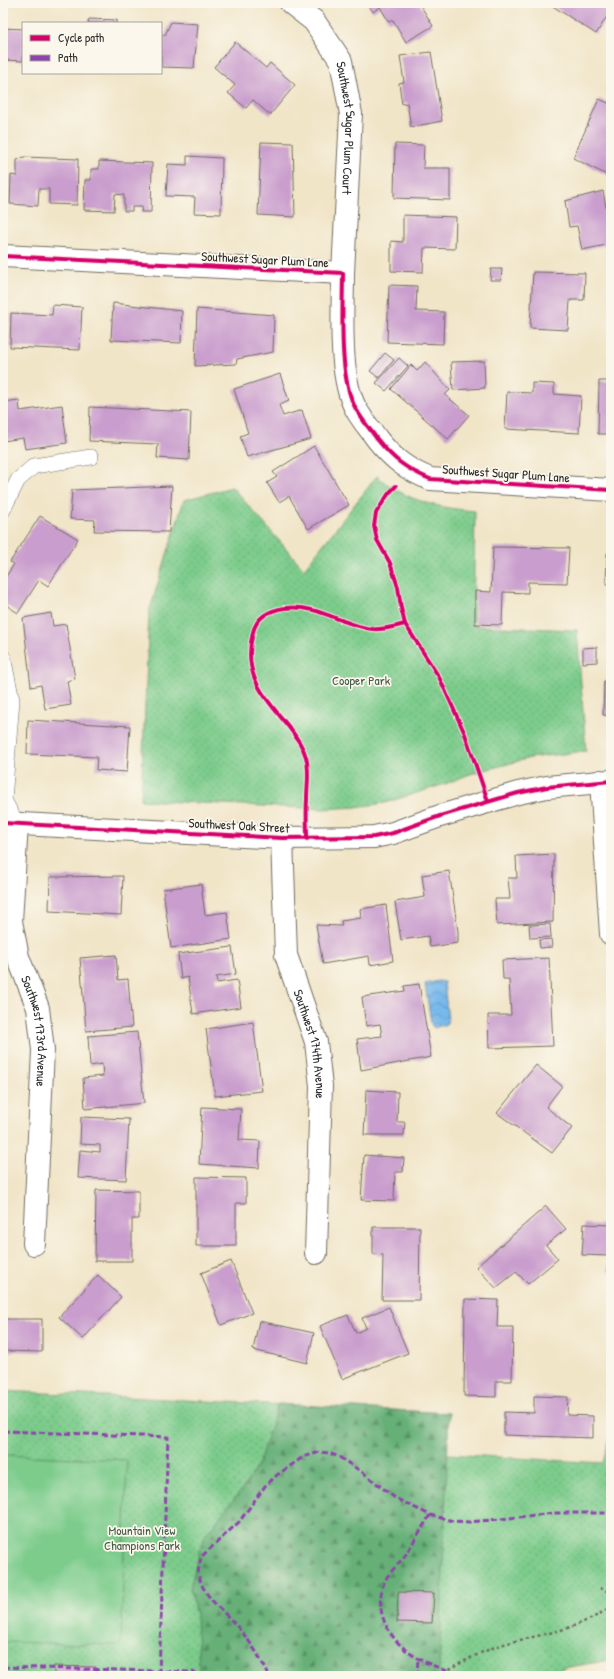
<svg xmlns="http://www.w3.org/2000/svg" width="614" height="1679" font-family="'Patrick Hand',sans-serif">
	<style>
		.grass { fill: url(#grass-dots); stroke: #547c5c }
		.forest { fill: url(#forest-firs); stroke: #486e52 }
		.garden { fill: #7dcc8c; stroke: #547c5c }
		.water { fill: url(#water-waves); stroke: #51728c }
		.building { fill: #c99dcd }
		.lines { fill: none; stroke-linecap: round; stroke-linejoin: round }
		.lane-casing { stroke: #706c62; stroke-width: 16 }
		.street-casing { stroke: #706c62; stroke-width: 24 }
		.path { stroke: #706c62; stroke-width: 2.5; stroke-dasharray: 3 3; stroke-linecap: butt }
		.lane { stroke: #fff; stroke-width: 15 }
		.street { stroke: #fff; stroke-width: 22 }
		.quiet { stroke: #8e44ad; stroke-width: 3; stroke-dasharray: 6 3; stroke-linecap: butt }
		.cycleway-casing { stroke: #fbf7ec; stroke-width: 6 }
		.cycleway { stroke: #d6006c; stroke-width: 4 }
		.labels { text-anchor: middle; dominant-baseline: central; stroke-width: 3.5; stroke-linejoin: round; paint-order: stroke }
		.street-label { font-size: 13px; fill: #2b2b2b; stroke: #fbf7ec }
		.park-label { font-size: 13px; fill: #445b48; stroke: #fbf7ec }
	</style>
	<defs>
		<pattern id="grass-dots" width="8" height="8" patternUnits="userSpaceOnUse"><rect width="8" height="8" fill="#7dcc8c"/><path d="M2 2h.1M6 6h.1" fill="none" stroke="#6caf79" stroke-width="1.8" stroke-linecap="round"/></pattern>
		<pattern id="forest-firs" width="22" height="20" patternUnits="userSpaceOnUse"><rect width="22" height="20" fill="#66b078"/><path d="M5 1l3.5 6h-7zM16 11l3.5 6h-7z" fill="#548f63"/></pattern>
		<pattern id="water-waves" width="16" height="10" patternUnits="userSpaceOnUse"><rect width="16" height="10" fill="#77b9ec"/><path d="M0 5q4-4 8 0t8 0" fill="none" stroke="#6297bf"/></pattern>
	</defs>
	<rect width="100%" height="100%" fill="#fbf7ec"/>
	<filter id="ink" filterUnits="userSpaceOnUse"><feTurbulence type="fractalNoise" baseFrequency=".025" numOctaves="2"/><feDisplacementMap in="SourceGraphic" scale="8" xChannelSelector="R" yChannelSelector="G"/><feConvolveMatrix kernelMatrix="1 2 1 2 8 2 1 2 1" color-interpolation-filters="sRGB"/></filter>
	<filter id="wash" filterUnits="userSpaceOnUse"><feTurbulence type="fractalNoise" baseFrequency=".012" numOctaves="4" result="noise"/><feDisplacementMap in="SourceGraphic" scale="16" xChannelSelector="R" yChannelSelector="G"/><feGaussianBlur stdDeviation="0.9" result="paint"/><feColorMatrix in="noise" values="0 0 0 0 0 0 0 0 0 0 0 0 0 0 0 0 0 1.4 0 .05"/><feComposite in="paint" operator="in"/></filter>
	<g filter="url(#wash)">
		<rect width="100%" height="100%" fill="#f1e5c8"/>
		<g class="grass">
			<path d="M377 476C405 501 439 508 475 511L473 626 577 630 586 751 530 758 470 774 445 784 385 803 356 807 323 809 141 800 149 612 184 500 232 487 304 569Z"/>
			<path d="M3 1391 449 1413 447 1454 603 1463 611 1428V1660L515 1676H3Z"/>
		</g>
		<path class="forest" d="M278 1404 449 1413 439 1676H208L199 1669 196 1615 190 1588 203 1538 243 1488 258 1465Z"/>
		<path class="garden" d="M3 1455 127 1460 121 1645 3 1642Z"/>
		<path class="water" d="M439 981 444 982 448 1021 446 1024 434 1028 432 1026 431 1022 425 984Z"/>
		<g id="blocks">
			<g class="building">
				<path d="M367 3H419L433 26 406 42 393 20 389 22 380 7 373 12Z"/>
				<path d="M548 3H611V10L596 34Z"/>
				<path d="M89 19 117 20 116 23H88Z"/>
				<path d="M171 22 198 24 194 68 161 67V35H165Z"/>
				<path d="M3 28 23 29V61L3 60Z"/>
				<path d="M235 42 266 68 270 63 295 85 270 115 253 100 246 108 228 93 235 85 214 67Z"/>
				<path d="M431 52 442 121 411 127 407 103 402 104 399 83 404 82 400 56Z"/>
				<path d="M599 99 611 104V177L573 158Z"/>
				<path d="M261 142 293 143 295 217 258 215Z"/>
				<path d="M395 144 424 145 423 168H450V200L394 198Z"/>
				<path d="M187 156 222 158 221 214 194 213 195 197 166 196 168 164 187 165Z"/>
				<path d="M24 157 78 159 77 205 49 204V189H39L38 206 10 204 11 175 17 176V160Z"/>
				<path d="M99 161 152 163 151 212H141L142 207H132V211H124V195L115 194 114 211 84 210 85 180H91V169H99Z"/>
				<path d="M603 191 611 234V244L582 250 577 226 569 227 565 201Z"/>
				<path d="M403 215 456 217 455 249 424 248 423 272 391 271V241L403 242Z"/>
				<path d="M491 269H502L501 280H490Z"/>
				<path d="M533 272 585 273 584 300H570L568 330 530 328Z"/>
				<path d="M389 285 417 286 416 311 444 312 443 344 387 342Z"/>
				<path d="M113 303 182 311 181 343 111 340Z"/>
				<path d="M53 305 82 307 80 350 10 347 11 313 52 315Z"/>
				<path d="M197 309 274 315 273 352 237 359 236 364 195 366Z"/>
				<path d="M385 353 394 360 379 378 370 371Z"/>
				<path d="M399 358 408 366 386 391 376 383Z"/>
				<path d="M484 361 485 388 453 390 451 362Z"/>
				<path d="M425 362 450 390 445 395 469 415 448 439 391 389 411 365 417 371Z"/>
				<path d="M280 374 289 401 279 405 283 416 302 410 311 439 247 457 240 436 248 433 234 389Z"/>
				<path d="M599 381H611V434H598Z"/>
				<path d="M532 383 554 384V394L581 396 579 433 505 429 507 392 532 393Z"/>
				<path d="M19 400 20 411 62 405 67 443 25 449 23 438 3 441V402Z"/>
				<path d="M90 407 191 412 189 460 157 458 158 444 89 441Z"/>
				<path d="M314 446 349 505 308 529 289 496 279 502 267 483 277 477 273 472Z"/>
				<path d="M172 486 169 532 94 531 95 520 70 519 72 490Z"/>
				<path d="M40 516 78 539 48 586 39 580 18 613 3 603V581L14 564 10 562Z"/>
				<path d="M493 547 569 548 567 583 528 582V593L503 592 502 625 475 624V591L491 592Z"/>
				<path d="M607 553H611V584H606Z"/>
				<path d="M51 613 53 626 66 624 75 679 67 681 71 705 45 709 41 685 31 687 23 618Z"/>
				<path d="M597 647V662L583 663V648Z"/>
				<path d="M604 681H611V716L603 715Z"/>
				<path d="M28 720 130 726 127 772 96 770 97 757 27 754Z"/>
				<path d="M554 854 553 922 497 925 495 899H510L508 878H517L516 856Z"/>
				<path d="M449 871 458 931V943L430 947 428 936 401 940 395 902 425 897 422 875Z"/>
				<path d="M123 876 121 915 49 911 50 877Z"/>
				<path d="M201 884 205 915 227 912 231 939 171 948 163 889Z"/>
				<path d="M386 905 393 961 370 965 369 956 323 964 316 925 342 926 341 921 361 918 360 909Z"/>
				<path d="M550 924 551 937 530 938 529 925Z"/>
				<path d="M551 939 552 947 540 948 539 940Z"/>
				<path d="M232 947 236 974 216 977 217 983 237 980 241 1007 193 1014 188 977 181 979 178 954Z"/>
				<path d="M116 955 118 980 128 979 132 1027 86 1031 80 958Z"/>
				<path d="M549 958 553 1046 489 1048 488 1015H511L509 979H503L502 960Z"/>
				<path d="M419 984 431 1057 361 1070 357 1039 382 1036 380 1024 366 1026 362 997 405 991 404 986Z"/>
				<path d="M253 1022 262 1091 215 1096 206 1029Z"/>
				<path d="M137 1032 144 1103 85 1109 83 1078 103 1076 102 1064 90 1066 88 1036Z"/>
				<path d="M536 1065 562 1086 546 1107 572 1128 552 1153 497 1113Z"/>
				<path d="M366 1090 398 1092 397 1122H405L404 1135H364Z"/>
				<path d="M202 1107 241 1109 239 1140 260 1141 259 1168 199 1164Z"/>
				<path d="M81 1117 129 1119 126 1180 78 1178 80 1150 100 1152V1145L80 1144Z"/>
				<path d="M364 1155 404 1158 403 1172H395L394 1201 361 1200Z"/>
				<path d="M196 1177 246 1178V1203H236V1246H196Z"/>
				<path d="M96 1190 139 1191V1219H132V1261H95Z"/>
				<path d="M546 1206 566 1229 546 1245 558 1259 528 1284 516 1272 496 1288 476 1267Z"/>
				<path d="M584 1224 611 1225V1273L608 1272 609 1256 582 1255Z"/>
				<path d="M373 1227H420L419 1300H382L383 1255 373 1254Z"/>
				<path d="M231 1261 252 1313 221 1325 201 1273Z"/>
				<path d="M98 1275 121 1297 83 1339 59 1317Z"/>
				<path d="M465 1299 498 1300 497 1327H513L512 1381H496V1397L464 1396Z"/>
				<path d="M389 1307 408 1353 342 1379 320 1326 348 1315 356 1333 366 1328 362 1318Z"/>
				<path d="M3 1319H42V1352L3 1351Z"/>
				<path d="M259 1321 314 1333 307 1363 253 1350Z"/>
				<path d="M534 1396 568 1397 567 1415 593 1416V1438L504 1435V1412L534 1413Z"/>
				<path d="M398 1592 434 1593 432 1623 397 1622Z"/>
				<path d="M54 1666 96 1667 95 1676H54Z"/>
			</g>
		</g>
	</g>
	<g filter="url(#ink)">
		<use href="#blocks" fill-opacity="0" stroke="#706c62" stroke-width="1"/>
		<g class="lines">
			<g class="lane-casing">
				<g id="lane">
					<path d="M3 510 18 480 34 466 91 457"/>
					<path d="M3 657 12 700 4 800 17 824"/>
				</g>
			</g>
			<g class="street-casing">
				<g id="street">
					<path id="s1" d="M291 3 314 21 341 61 351 114 343 273"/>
					<path d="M3 256 343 273C343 311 338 377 356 409 362 420 370 429 377 439 393 459 406 469 430 479L611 490"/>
					<path d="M601 781 611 934"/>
					<path d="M3 823 282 838 374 837 393 833 440 816 518 793 547 787 611 781"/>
					<path id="s2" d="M17 824 11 921 18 957 38 1008 43 1050 34 1244"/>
					<path id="s3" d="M282 838 286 955 316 1042 321 1086 316 1253"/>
				</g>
			</g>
			<g class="path">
				<path d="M600 1588 611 1593"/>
				<path d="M438 1676C459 1664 481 1651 504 1644 540 1634 581 1630 611 1606"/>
			</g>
			<use href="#lane" class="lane"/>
			<use href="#street" class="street"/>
			<g class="quiet">
				<path d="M3 1431 168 1437 159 1672"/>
				<path d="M430 1515C422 1528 414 1541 406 1554 399 1564 388 1573 384 1583 372 1614 392 1644 419 1659 428 1664 438 1667 447 1671"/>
				<path d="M3 1667 193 1672 202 1676"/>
				<path d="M269 1676C261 1658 248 1638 235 1624 223 1611 205 1597 200 1580 197 1572 199 1563 202 1556L239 1522 265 1486 277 1475 303 1457 320 1452 329 1453 339 1457 365 1474 395 1498 430 1515 453 1521 469 1522 501 1519 554 1513H611"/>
				<path d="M417 1676 418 1658"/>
			</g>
			<g class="cycleway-casing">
				<g id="cycleway">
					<path d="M3 256 343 273C343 311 338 377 356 409 362 420 370 429 377 439 393 459 406 469 430 479L611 490"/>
					<path d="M396 486 389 493 376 513 374 526 377 540 390 563 398 587 401 608 405 624 439 677 465 734 488 801"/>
					<path d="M3 823 282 838 374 837 393 833 440 816 518 793 547 787 611 781"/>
					<path d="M307 839C307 825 306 812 307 799 307 784 310 771 306 757 303 746 295 735 288 726 262 693 242 675 253 632 257 616 270 610 285 608 318 604 341 625 372 629 383 630 394 627 405 624"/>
				</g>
			</g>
			<use href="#cycleway" class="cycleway"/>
		</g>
	</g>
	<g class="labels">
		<g class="street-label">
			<text stroke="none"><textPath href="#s1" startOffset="145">Southwest Sugar Plum Court</textPath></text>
			<text transform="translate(265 259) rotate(3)">Southwest Sugar Plum Lane</text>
			<text transform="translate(506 473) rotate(4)">Southwest Sugar Plum Lane</text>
			<text transform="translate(239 825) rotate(3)">Southwest Oak Street</text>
			<text stroke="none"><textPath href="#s2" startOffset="211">Southwest 173rd Avenue</textPath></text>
			<text stroke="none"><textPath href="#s3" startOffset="210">Southwest 174th Avenue</textPath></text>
		</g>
		<g class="park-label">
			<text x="361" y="680">Cooper Park</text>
			<text x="142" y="1530">Mountain View<tspan x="142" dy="15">Champions Park</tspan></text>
		</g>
	</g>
	<rect width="614" height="1679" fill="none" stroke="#fbf7ec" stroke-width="16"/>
	<rect x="22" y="22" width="140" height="52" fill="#fbf7ec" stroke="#a8a59f"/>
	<rect x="30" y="35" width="20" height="6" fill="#d6006c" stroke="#a8a59f"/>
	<text x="58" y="42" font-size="12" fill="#2b2b2b">Cycle path</text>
	<rect x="30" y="55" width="20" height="6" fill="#8e44ad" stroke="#a8a59f"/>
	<text x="58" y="62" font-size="12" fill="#2b2b2b">Path</text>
</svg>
